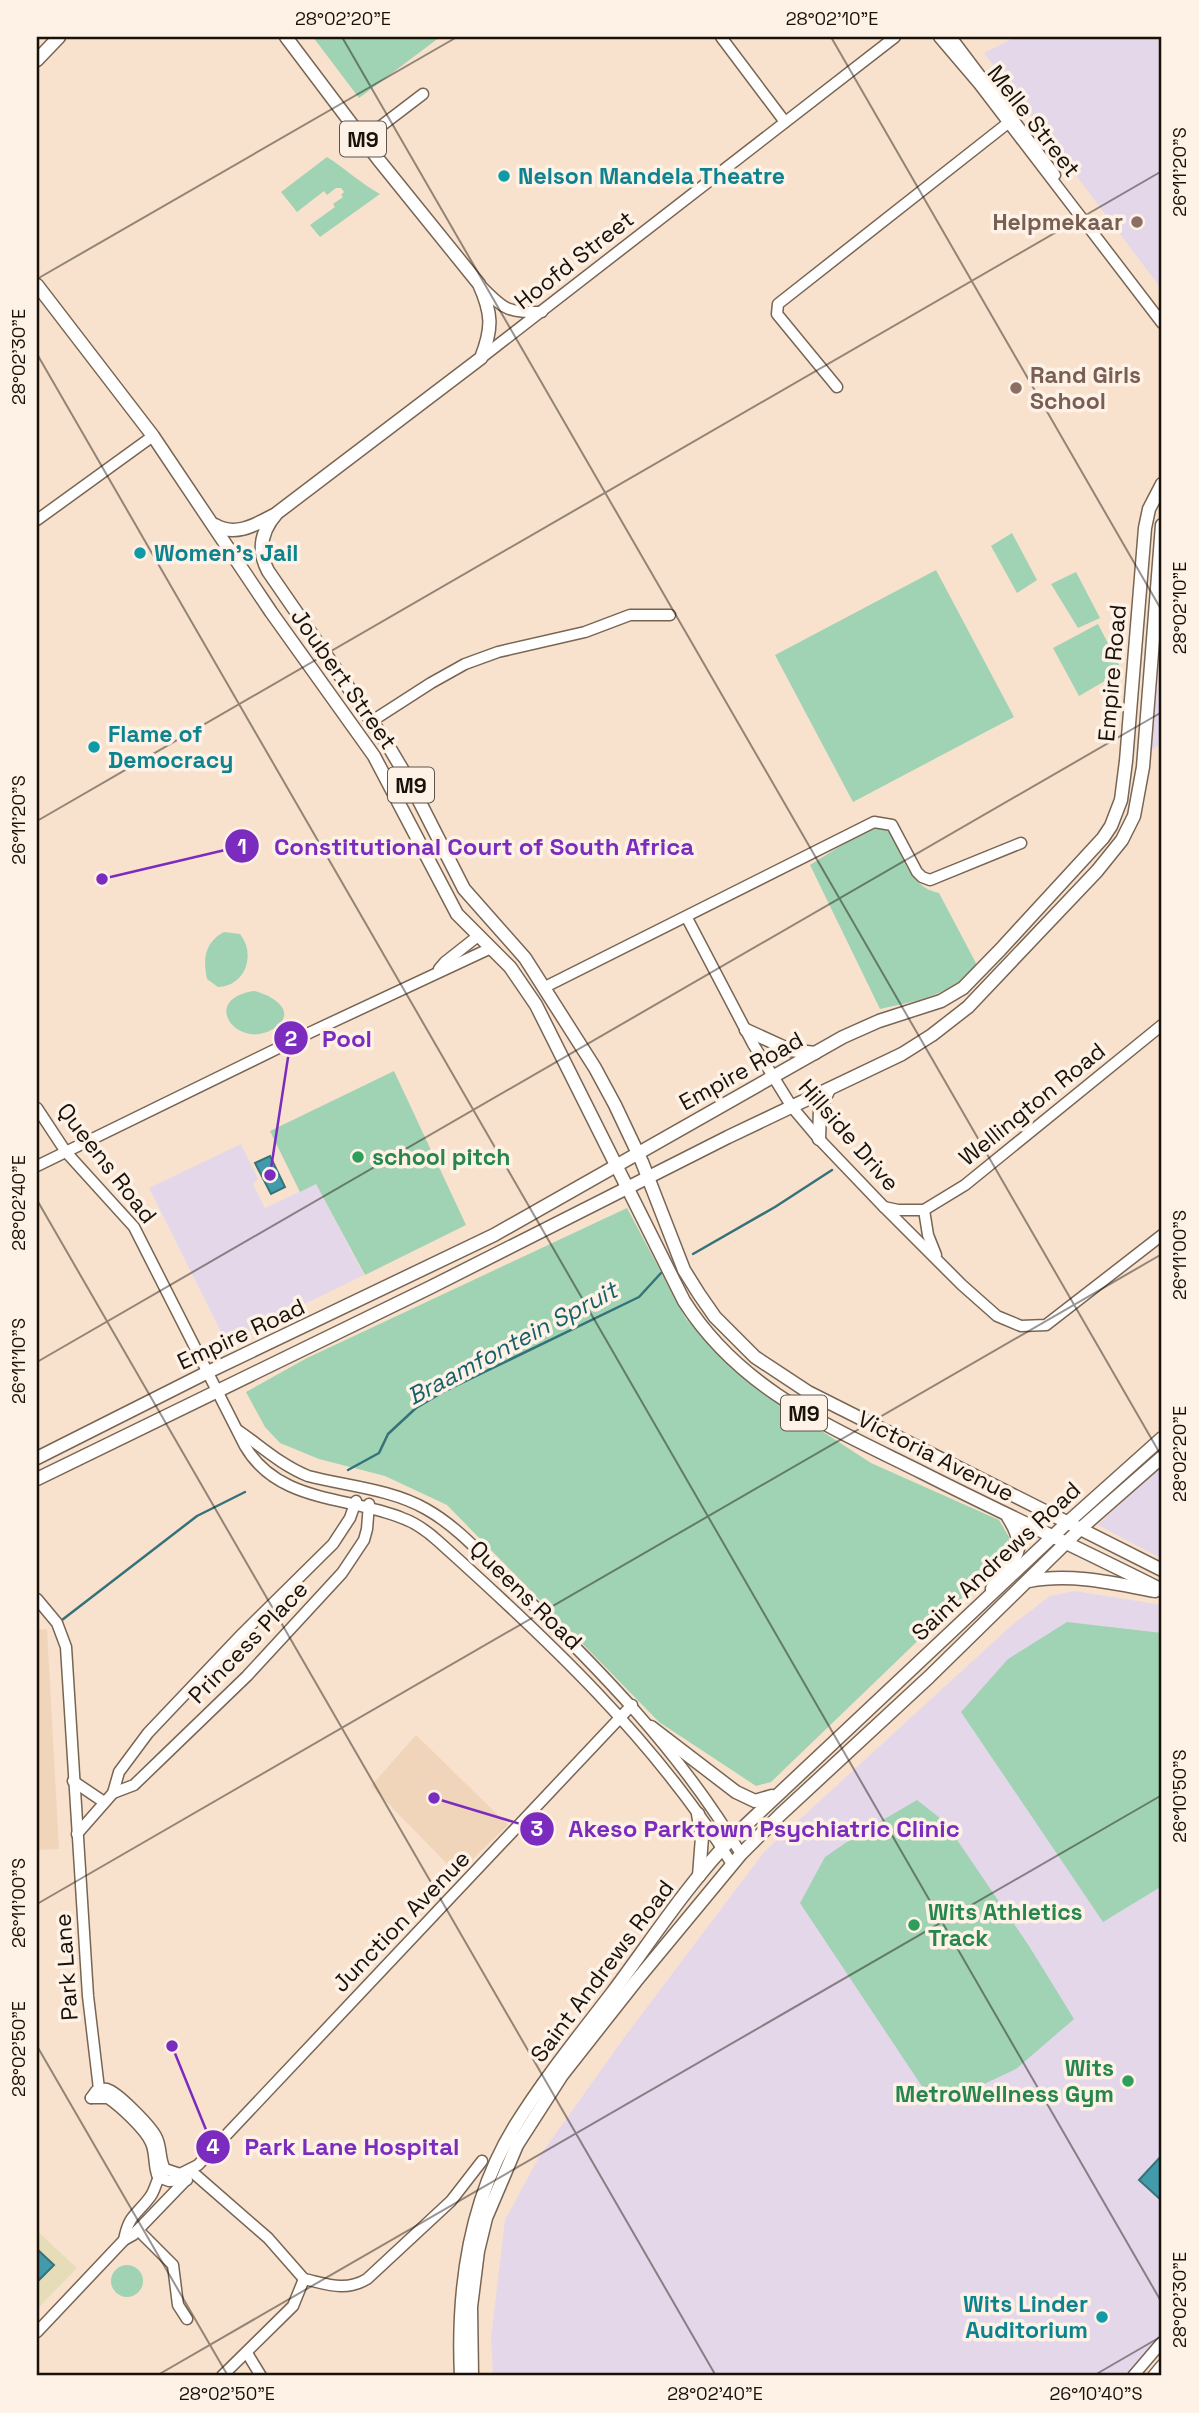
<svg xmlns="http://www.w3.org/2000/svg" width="1199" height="2413" font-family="'Space Grotesk',sans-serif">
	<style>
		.built { fill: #f0d5bb }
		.education { fill: #e4d7ea }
		.green { fill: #a0d3b3 }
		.sand { fill: #e6ddb8 }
		.water { fill: #429baa; stroke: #36727a; stroke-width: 2 }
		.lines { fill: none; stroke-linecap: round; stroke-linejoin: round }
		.stream { stroke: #36727a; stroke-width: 2.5 }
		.minor-casing { stroke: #786553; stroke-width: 13 }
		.major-casing { stroke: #786553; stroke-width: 15 }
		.minor { stroke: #fff; stroke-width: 10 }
		.major { stroke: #fff; stroke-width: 12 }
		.ticks { fill: none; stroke: #19120b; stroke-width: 2; stroke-opacity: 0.45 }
		.culture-dot { fill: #0f9aa8; stroke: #fef1e5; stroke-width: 2.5 }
		.education-dot { fill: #8d6e63; stroke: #fef1e5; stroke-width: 2.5 }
		.leisure-dot { fill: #2e9e5b; stroke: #fef1e5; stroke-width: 2.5 }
		.labels { text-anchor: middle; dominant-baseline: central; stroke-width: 7; stroke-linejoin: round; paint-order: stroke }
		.shield { fill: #fef1e5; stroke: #5e554c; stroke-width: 2 }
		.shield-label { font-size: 21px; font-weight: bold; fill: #19120b }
		.street-label { font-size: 23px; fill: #19120b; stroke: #fef1e5 }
		.culture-label { font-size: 23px; font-weight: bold; fill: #0d838f; stroke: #fef1e5; text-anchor: start }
		.education-label { font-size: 23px; font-weight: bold; fill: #785e54; stroke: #fef1e5; text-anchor: end }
		.leisure-label { font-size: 23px; font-weight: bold; fill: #27864d; stroke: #fef1e5; text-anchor: start }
		.water-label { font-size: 24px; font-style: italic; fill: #155f69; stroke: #fef1e5 }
		.leader { fill: none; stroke: #7b2cbf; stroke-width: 2.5 }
		.callout-dot { fill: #7b2cbf; stroke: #fef1e5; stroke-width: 2.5 }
		.mark-label { font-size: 21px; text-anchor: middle; font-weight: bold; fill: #fff }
		.callout-label { font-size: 24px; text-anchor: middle; font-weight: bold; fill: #7b2cbf; stroke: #fef1e5; stroke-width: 7; stroke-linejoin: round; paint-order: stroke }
		.neatline { fill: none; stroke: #19120b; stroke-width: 2.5 }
		.ticks-label { font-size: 18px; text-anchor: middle; fill: #19120b }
	</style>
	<rect width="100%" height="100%" fill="#f8e2ce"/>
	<g class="built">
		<path d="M47 1629 59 1849 37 1850V1630Z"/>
		<path d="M416 1735 508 1825 457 1874 371 1786Z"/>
	</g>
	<g class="education">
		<path d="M1016 37H1162V290L984 53Z"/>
		<path d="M1162 642V744L1151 750Z"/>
		<path d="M241 1144 258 1179 253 1184 265 1208 316 1184 364 1275 226 1342 149 1188Z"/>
		<path d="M1162 1465V1559L1098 1525Z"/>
		<path d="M1075 1591 1162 1605V2336L1128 2376H493L491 2338 505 2220 539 2157 626 2035 764 1852 1012 1625 1050 1596Z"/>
	</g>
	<g class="green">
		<path d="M313 37H440L359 98Z"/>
		<path d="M327 157C346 169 360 183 380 194L320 237 310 225 335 207 333 204 343 197 341 195 344 192 341 188H336L327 195 324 191 297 212 281 192Z"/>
		<path d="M1012 533 1037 580 1017 593 991 546Z"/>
		<path d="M936 570 1014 717 853 802 775 655Z"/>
		<path d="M1076 572 1100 618 1078 628 1051 584Z"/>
		<path d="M1098 624 1122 671 1079 696 1053 648Z"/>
		<path d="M889 826C900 851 908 887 939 893L978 967C945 996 922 1000 880 1009L810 865 871 827Z"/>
		<path d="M224 932 240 934C256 954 246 986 218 987L207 979C203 959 204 943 224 932Z"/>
		<path d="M254 991C272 995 300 1012 273 1029 237 1051 199 999 254 991Z"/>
		<path d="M394 1071 466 1225 365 1275 316 1184 300 1192 270 1131Z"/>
		<path d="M627 1208 686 1319 760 1391 871 1463 999 1520 1009 1537 1008 1554 771 1782 756 1786 659 1722 447 1505 385 1476 319 1459 280 1443 265 1427 246 1392 307 1358Z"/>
		<path d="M1067 1622 1162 1633V1886L1103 1922 961 1712 1008 1659Z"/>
		<path d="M917 1800 945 1822 1029 1946 1074 2019 1016 2069 967 2092 923 2088 800 1903 825 1857 857 1835Z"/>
		<circle cx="127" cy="2281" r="16"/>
	</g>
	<path class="sand" d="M37 2231 77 2268 37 2309Z"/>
	<g class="water">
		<path d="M270 1156 285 1187 271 1194 255 1163Z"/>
		<path d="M1162 2155V2201L1139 2180Z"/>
		<path d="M37 2249 54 2265 37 2282Z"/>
	</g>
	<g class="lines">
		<g class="stream">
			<path d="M693 1254 775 1207 832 1170"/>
			<path d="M348 1470 379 1453 388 1434 416 1408 443 1392 639 1297 661 1273"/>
			<path d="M62 1620 197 1516 245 1492"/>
		</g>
		<g class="minor-casing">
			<g id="minor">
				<path d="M721 37 785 122"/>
				<path d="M939 37 979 84 1162 323"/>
				<path d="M951 37 1055 175"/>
				<path d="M364 139 423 94"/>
				<path d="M481 286C505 311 508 312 542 312"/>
				<path d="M481 358 895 37"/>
				<path d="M837 387 777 314 778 304 1008 123"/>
				<path d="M37 520 153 436"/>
				<path d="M372 721 431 683 465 664 498 652 585 632 630 615H670"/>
				<path d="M687 918 753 1044 792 1107 819 1139 884 1207 962 1285 997 1316 1021 1326 1046 1325 1162 1235"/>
				<path d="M439 969 445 962 478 936"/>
				<path d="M545 987 874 822 892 825 917 872 922 877 930 880 1021 843"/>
				<path d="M37 1108 66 1152 134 1227 245 1446C278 1503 347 1496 402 1518 416 1523 427 1531 438 1541 546 1638 655 1740 732 1864"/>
				<path d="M37 1166 309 1033 491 948"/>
				<path d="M884 1207 898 1210H924L965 1185 1162 1025"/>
				<path d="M924 1210 928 1235 936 1255"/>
				<path d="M239 1431C262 1447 281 1465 308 1476 346 1486 391 1489 426 1509 460 1528 486 1560 514 1586 599 1669 680 1751 741 1854"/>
				<path d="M37 1599 57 1623 66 1647 88 1996 99 2089"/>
				<path d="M73 1781 104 1802"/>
				<path d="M113 1793 134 1785 163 1757 247 1676 342 1573 364 1540 367 1529 369 1504"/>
				<path d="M77 1834 113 1793 119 1772 148 1733 242 1634 333 1544 350 1518 356 1501"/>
				<path d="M91 2098 96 2091C101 2089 101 2088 107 2089 118 2092 150 2125 156 2136 162 2146 159 2159 165 2169L180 2174 198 2165 632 1705"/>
				<path d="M91 2098H108C120 2106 146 2130 151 2143 156 2154 153 2166 158 2177L169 2181 187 2180"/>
				<path d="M190 2170 268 2238 304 2279"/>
				<path d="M138 2230 173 2265 178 2305 187 2319"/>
				<path d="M124 2240C129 2214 136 2216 150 2197 156 2189 156 2179 163 2171"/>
				<path d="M304 2279C327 2284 345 2292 367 2279L451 2201 482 2161"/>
				<path d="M37 2332 124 2240 133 2235 185 2181"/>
				<path d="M247 2353 261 2376"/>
				<path d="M222 2376 293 2306 304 2279"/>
				<path d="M1133 2376 1162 2342"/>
				<path d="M1153 2376 1162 2365"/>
			</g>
		</g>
		<g class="major-casing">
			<g id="major">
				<path d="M286 37 378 159 479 284C492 313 493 328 481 358L277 513C261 531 257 550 268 571L386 742 408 779 464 889 525 958 595 1068 615 1105 642 1162 684 1270 699 1294 715 1317 755 1357 808 1392 1162 1570"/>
				<path d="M37 60 59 37"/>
				<path d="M37 285 153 436 271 612 374 756 457 914 510 967 536 1005 684 1301C741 1391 831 1427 923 1473 1002 1513 1083 1550 1162 1590"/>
				<path d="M215 525C235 537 255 525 274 515"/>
				<path d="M746 1030 790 1050 815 1053"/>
				<path d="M819 1139 820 1109 829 1089"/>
				<path d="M37 1458 208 1372 494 1235 843 1037 879 1021 941 1001 963 988 1000 950 1103 838 1111 826 1121 800 1126 761 1145 528 1149 509 1162 484"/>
				<path d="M37 1479 429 1288 728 1137 902 1054 932 1035 968 1007 1097 871 1122 840 1134 816 1143 767 1162 525"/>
				<path d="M1029 1581C1071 1573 1113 1583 1155 1591"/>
				<path d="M992 1589C1010 1557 1032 1555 1008 1517"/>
				<path d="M651 1727 736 1792 755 1801 772 1796"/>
				<path d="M698 1814 702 1837 699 1876"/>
				<path d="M461 2376C457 2290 469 2201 515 2126 544 2079 579 2036 612 1993 651 1941 687 1885 732 1838L1067 1523 1162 1438"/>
				<path d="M472 2376 471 2307 478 2251 486 2218 517 2145 562 2075 636 1981 741 1854 780 1815 929 1677 1080 1529 1162 1457"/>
			</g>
		</g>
		<use href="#minor" class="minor"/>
		<use href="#major" class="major"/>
	</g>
	<path class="ticks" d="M342 37 1162 1457M831 37 1162 611M37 279 457 37M37 354 1162 2303M37 821 1162 171M37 1200 716 2376M37 1362 1162 712M37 1904 1162 1254M37 2046 228 2376M156 2376 1162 1795M1093 2376 1162 2336"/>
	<g class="culture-dot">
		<circle cx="504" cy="176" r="7"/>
		<circle cx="140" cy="553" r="7"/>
		<circle cx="94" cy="747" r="7"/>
		<circle cx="1102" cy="2317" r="7"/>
	</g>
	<g class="education-dot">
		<circle cx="1137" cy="222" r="7"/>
		<circle cx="1016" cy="388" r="7"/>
	</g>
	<g class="leisure-dot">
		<circle cx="358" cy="1157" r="7"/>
		<circle cx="914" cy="1925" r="7"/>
		<circle cx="1128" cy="2081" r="7"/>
	</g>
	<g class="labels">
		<g class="shield">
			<rect x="340" y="121.5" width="46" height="35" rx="5"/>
			<rect x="388" y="767.5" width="46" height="35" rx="5"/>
			<rect x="781" y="1395.5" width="46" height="35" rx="5"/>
		</g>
		<g class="shield-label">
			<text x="363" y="139">M9</text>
			<text x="411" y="785">M9</text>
			<text x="804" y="1413">M9</text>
		</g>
		<g class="street-label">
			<text transform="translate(1034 121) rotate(52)">Melle Street</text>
			<text transform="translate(574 260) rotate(-38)">Hoofd Street</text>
			<text transform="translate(1112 673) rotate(-85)">Empire Road</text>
			<text transform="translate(344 679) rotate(55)">Joubert Street</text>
			<text transform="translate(741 1071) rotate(-29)">Empire Road</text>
			<text transform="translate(1032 1104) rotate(-39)">Wellington Road</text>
			<text transform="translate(849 1135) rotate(49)">Hillside Drive</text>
			<text transform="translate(107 1163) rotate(52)">Queens Road</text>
			<text transform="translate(241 1334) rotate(-25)">Empire Road</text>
			<text transform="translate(936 1456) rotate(27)">Victoria Avenue</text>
			<text transform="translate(996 1561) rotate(-43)">Saint Andrews Road</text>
			<text transform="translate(526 1595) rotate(44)">Queens Road</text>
			<text transform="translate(248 1642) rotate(-46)">Princess Place</text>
			<text transform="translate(401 1921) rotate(-46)">Junction Avenue</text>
			<text transform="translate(66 1967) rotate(-94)">Park Lane</text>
			<text transform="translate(602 1971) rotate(-53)">Saint Andrews Road</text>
		</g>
		<g class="culture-label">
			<text x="518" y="176">Nelson Mandela Theatre</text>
			<text x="154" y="553">Women's Jail</text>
			<text x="108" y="734">Flame of<tspan x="108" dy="26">Democracy</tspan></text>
			<text x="1088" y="2304" text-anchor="end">Wits Linder<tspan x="1088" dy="26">Auditorium</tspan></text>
		</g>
		<g class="education-label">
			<text x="1123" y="222">Helpmekaar</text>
			<text x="1030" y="375" text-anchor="start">Rand Girls<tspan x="1030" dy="26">School</tspan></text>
		</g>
		<g class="leisure-label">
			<text x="372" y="1157">school pitch</text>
			<text x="928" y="1912">Wits Athletics<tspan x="928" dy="26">Track</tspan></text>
			<text x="1114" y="2068" text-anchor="end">Wits<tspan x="1114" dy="26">MetroWellness Gym</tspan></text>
		</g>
		<g class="water-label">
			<text transform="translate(512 1343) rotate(-28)">Braamfontein Spruit</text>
		</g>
	</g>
	<path class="leader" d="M102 879L242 846M270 1175L291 1038M434 1798L537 1829M172 2046L213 2147"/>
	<g class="callout-dot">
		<circle cx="102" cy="879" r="7"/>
		<circle cx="270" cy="1175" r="7"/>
		<circle cx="434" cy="1798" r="7"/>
		<circle cx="172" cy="2046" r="7"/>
		<circle cx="242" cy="846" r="18"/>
		<circle cx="291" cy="1038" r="18"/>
		<circle cx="537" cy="1829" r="18"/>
		<circle cx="213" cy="2147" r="18"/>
	</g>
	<g class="mark-label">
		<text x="242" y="854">1</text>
		<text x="291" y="1046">2</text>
		<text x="537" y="1836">3</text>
		<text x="213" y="2154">4</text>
	</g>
	<g class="callout-label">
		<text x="484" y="855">Constitutional Court of South Africa</text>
		<text x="347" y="1047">Pool</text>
		<text x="764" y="1837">Akeso Parktown Psychiatric Clinic</text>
		<text x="352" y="2155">Park Lane Hospital</text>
	</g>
	<rect width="1199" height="2413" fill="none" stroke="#fef1e5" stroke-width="77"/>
	<rect x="38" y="38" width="1122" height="2336" class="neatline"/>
	<g class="ticks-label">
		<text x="343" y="25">28°02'20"E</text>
		<text x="832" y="25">28°02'10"E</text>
		<text transform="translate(1180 172) rotate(-90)" y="6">26°11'20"S</text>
		<text transform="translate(19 357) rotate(-90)" y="6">28°02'30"E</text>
		<text transform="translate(1180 608) rotate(-90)" y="6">28°02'10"E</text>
		<text transform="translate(19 820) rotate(-90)" y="6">26°11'20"S</text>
		<text transform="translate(19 1203) rotate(-90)" y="6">28°02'40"E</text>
		<text transform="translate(1180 1255) rotate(-90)" y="6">26°11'00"S</text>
		<text transform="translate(19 1361) rotate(-90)" y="6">26°11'10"S</text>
		<text transform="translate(1180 1454) rotate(-90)" y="6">28°02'20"E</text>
		<text transform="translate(1180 1796) rotate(-90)" y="6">26°10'50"S</text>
		<text transform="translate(19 1903) rotate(-90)" y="6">26°11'00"S</text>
		<text transform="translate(19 2049) rotate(-90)" y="6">28°02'50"E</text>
		<text transform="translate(1180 2300) rotate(-90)" y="6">28°02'30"E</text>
		<text x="227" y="2400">28°02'50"E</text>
		<text x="715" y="2400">28°02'40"E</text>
		<text x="1096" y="2400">26°10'40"S</text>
	</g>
</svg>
